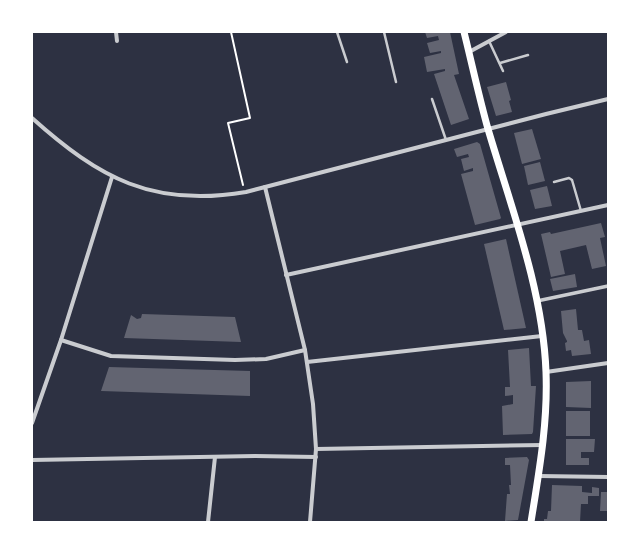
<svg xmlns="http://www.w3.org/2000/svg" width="640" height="554" font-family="'Golos Text',sans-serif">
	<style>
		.building { fill: #626471 }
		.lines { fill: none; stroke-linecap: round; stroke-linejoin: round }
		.path { stroke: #fff; stroke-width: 2 }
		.service { stroke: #caccd0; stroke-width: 2.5 }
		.pedestrian { stroke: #caccd0; stroke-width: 3.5 }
		.minor { stroke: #caccd0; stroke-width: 4 }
		.secondary { stroke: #fff; stroke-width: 7 }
	</style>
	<rect width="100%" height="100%" fill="#2d3142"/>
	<g class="building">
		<path d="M425 32H450L459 74 454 75 469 119 451 125 434 74 445 71V69L427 72 424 57 441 53V51L430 53 427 43 439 40 438 36 427 38Z"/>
		<path d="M506 82 511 100 509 101 512 112 496 116 487 87Z"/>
		<path d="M532 129 541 159 522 164 514 133Z"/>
		<path d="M477 142 480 144 501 218 500 219 475 225 461 174 473 171V168L464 171 461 159 469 157 468 154 457 157 454 149Z"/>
		<path d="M540 162 545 181 528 185 524 166Z"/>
		<path d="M547 186 552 206 535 209 530 190Z"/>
		<path d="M601 223 605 237 600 238 606 266 592 269 586 245 560 251 565 274 551 277 541 234 550 232 551 234Z"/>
		<path d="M506 239 526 328 504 330 484 244Z"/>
		<path d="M575 274 577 287 553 291 550 279Z"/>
		<path d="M576 309 578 330H582L584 341 589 340 591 354 572 356 571 350 566 351 565 343 567 342V341L563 333 561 311Z"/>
		<path d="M142 314 235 317 241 342 124 338 131 315 137 319 141 318Z"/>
		<path d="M529 348 531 386H536L533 432 532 434 503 435 502 406 513 404V395L505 396V387H510L508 350Z"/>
		<path d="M109 367 250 371V396L101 391Z"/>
		<path d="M591 381V408L566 407V382Z"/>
		<rect x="566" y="411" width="24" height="25"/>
		<path d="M566 439H595L594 452H581V458H589V465H566Z"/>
		<path d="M527 457 529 460 518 520 505 521 507 494H510L509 485H511L510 465H505V458Z"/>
		<path d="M552 485 582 486V492L592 493V487L599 488V496H588V504H581L580 522H544V519H547L548 511H551Z"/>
		<path d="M601 492H608V511H600Z"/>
	</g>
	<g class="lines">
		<path class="path" d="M231 32 250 118 228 123 243 185"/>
		<g class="service">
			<path d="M337 32 347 62"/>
			<path d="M384 32 396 82"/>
			<path d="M489 41 503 71"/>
			<path d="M500 63 528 55"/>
			<path d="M432 99 446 140"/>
			<path d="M554 182 569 178 572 180 581 211"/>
		</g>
		<path class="pedestrian" d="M537 301 608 286"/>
		<g class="minor">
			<path d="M116 32 117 41"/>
			<path d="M469 52 506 32"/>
			<path d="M32 118C99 178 153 208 246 192L546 114 608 99"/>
			<path d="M265 187 305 350 313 404 316 449 310 522"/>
			<path d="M286 275 608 205"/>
			<path d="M61 340 111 356 235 360 266 359 305 350"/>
			<path d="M307 362 542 336"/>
			<path d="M546 372 608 363"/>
			<path d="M32 423 61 340 112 177"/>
			<path d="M316 449 543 445"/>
			<path d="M32 460 255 456 316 457"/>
			<path d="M539 476 608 477"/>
			<path d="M208 522 215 457"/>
		</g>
		<path class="secondary" d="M464 32C472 64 479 97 488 129 511 207 543 290 546 372 548 423 539 472 531 522"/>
	</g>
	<rect width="640" height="554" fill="none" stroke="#ffffff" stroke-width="66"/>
</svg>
